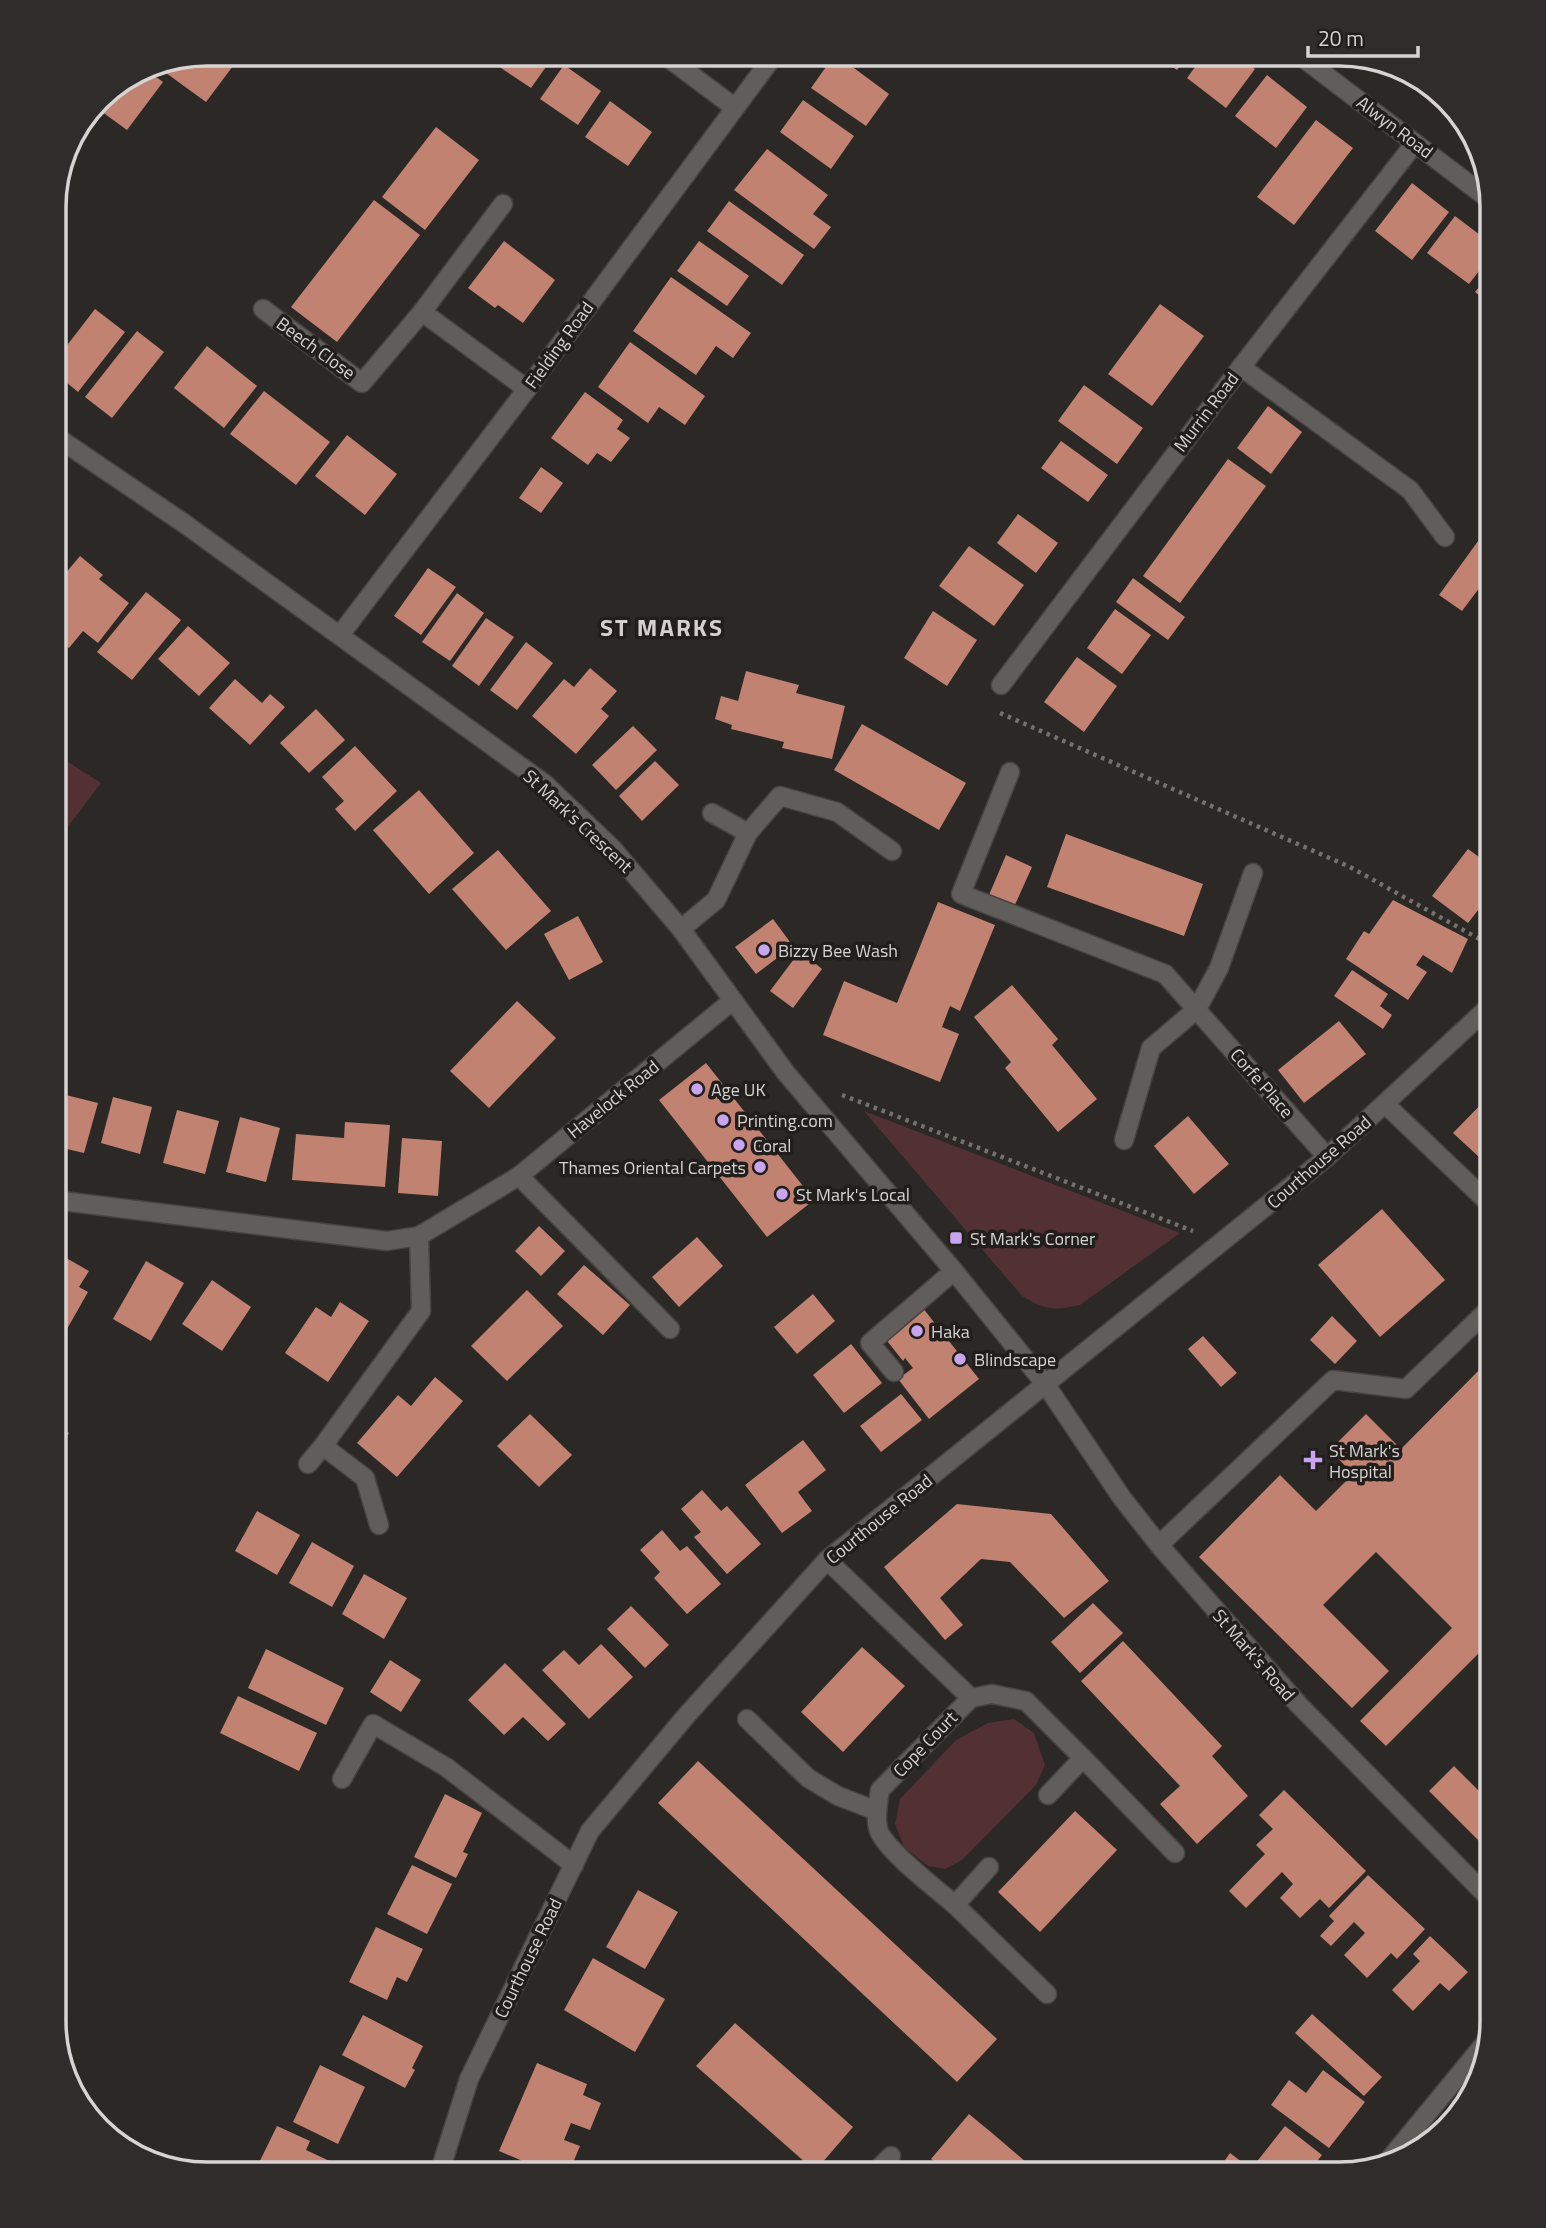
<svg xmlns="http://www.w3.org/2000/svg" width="1546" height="2228" font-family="'Titillium Web',sans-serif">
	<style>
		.green { fill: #533034 }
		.building { fill: #c18272 }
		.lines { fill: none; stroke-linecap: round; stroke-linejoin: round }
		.service-casing { stroke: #464342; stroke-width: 21 }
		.minor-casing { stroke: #464342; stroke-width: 21 }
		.tertiary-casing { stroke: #464342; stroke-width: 21 }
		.path { stroke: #74716f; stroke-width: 4.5; stroke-dasharray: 3.5 5; stroke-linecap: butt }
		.service { stroke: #605d5a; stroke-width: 18 }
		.minor { stroke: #605d5a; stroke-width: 18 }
		.tertiary { stroke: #605d5a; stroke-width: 18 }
		.poi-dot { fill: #c8a6ef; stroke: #211e1c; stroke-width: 2.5 }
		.labels { text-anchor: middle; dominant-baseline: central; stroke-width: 7; stroke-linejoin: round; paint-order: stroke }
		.street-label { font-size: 18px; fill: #d6d3d2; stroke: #211e1c }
		.poi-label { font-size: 18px; fill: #d6d3d2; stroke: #211e1c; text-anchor: start }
		.district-label { font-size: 24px; font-weight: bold; letter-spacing: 2px; fill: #d5d0cd; stroke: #211e1c }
		.rim { fill: none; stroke: #d6d3d2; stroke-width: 3.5 }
	</style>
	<rect width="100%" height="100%" fill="#2b2825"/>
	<g class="green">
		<path d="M54 753 101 783 54 845Z"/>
		<path d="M864 1111 1180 1233 1080 1305C1054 1311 1045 1310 1022 1296Z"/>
		<path d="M1014 1719 1034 1733 1045 1765 1036 1785 962 1860 945 1869 928 1866 904 1847 895 1824 900 1799 956 1740 988 1723Z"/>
	</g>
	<g class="building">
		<path d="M208 54H234L239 58 206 102 155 65Z"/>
		<path d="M501 54H555L531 88 495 64Z"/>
		<path d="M835 54 889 94 866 126 811 88Z"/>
		<path d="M865 54H888L880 65Z"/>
		<path d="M1156 55H1189L1177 70Z"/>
		<path d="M1204 55H1236L1255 69 1226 108 1187 78Z"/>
		<path d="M564 65 601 91 578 125 540 99Z"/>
		<path d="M1384 66 1413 74 1405 83Z"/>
		<path d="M145 69 163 82 127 130 94 106 100 99Z"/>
		<path d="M1267 75 1307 107 1276 148 1235 116Z"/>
		<path d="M1423 83 1452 112 1449 117 1417 91Z"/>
		<path d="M803 100 854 136 831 169 780 132Z"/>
		<path d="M610 101 652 132 628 166 585 137Z"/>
		<path d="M1316 120 1353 148 1294 225 1257 197Z"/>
		<path d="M1463 123 1471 131 1473 139 1459 128Z"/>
		<path d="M436 127 479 160 425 230 382 197Z"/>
		<path d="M767 149 828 195 813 214 831 227 814 249 734 190Z"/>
		<path d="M1412 183 1449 212 1412 260 1375 231Z"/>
		<path d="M374 200 420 235 337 342 291 307Z"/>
		<path d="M729 201 804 255 782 285 707 231Z"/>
		<path d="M1455 216 1492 244V254L1469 284 1427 253Z"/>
		<path d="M504 241 555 280 523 323 498 305 495 308 468 288Z"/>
		<path d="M699 241 749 276 727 306 677 271Z"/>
		<path d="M1492 271V306L1475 292Z"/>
		<path d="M671 277 751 333 733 358 716 346 696 375 633 331Z"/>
		<path d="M1160 304 1204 336 1152 406 1108 374Z"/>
		<path d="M55 308 65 315 55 330Z"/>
		<path d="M95 309 125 332 78 392 55 373V361Z"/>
		<path d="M137 331 164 352 112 418 85 397Z"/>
		<path d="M630 342 705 396 685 425 659 407 648 423 598 387Z"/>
		<path d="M207 346 257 386 224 428 174 388Z"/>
		<path d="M1084 385 1143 428 1117 464 1058 421Z"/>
		<path d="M264 391 330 442 296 485 230 434Z"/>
		<path d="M585 392 623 420 617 429 630 438 611 462 597 453 588 465 551 438Z"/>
		<path d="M1268 406 1302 432 1271 474 1237 448Z"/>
		<path d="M347 435 397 474 365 515 315 476Z"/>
		<path d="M1061 441 1108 475 1088 502 1041 468Z"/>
		<path d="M1228 459 1266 486 1180 603 1143 576Z"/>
		<path d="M541 467 563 483 541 513 519 498Z"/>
		<path d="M1018 514 1058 543 1036 573 997 543Z"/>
		<path d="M1481 537 1492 545V571L1462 611 1439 595Z"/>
		<path d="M969 546 1024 585 994 626 939 586Z"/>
		<path d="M80 556 103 575 99 579 129 603 98 643 83 631 69 648 54 636V587Z"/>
		<path d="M428 568 456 587 421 635 394 616Z"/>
		<path d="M1133 578 1185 617 1168 640 1116 602Z"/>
		<path d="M146 592 181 620 132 680 97 652Z"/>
		<path d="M457 593 484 613 450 661 422 642Z"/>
		<path d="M1115 609 1151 635 1122 674 1087 648Z"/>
		<path d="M933 611 977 640 947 686 904 658Z"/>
		<path d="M486 618 514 637 479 686 452 666Z"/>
		<path d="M188 626 230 663 199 696 158 659Z"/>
		<path d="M526 642 553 663 517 710 490 690Z"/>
		<path d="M1077 657 1117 686 1084 732 1044 702Z"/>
		<path d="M590 668 617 691 601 709 609 716 576 754 532 716 564 679 574 687Z"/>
		<path d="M746 671 799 685 796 693 845 706 832 759 782 748 784 742 731 729 732 725 715 719 721 696 738 701Z"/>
		<path d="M235 679 262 703 270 694 285 707 250 745 209 708Z"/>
		<path d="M316 709 345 740 309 773 280 743Z"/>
		<path d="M862 724 966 783 939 830 834 770Z"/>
		<path d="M633 726 657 750 616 790 592 765Z"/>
		<path d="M355 746 397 791 355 831 335 809 344 801 322 777Z"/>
		<path d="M655 761 679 785 642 821 619 796Z"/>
		<path d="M419 790 474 853 429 894 373 830Z"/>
		<path d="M1066 834 1203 884 1184 936 1047 887Z"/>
		<path d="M1468 849 1482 859 1488 851 1492 854V918L1479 909 1468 923 1432 896Z"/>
		<path d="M498 850 551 911 506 950 452 889Z"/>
		<path d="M1006 855 1032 867 1014 907 989 895Z"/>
		<path d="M1393 900 1468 939 1452 973 1423 955 1416 965 1427 972 1408 1000 1346 959 1364 931 1369 934Z"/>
		<path d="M938 902 995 925 960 1011 950 1006 942 1027 959 1034 940 1082 823 1035 844 981 897 1003Z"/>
		<path d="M578 916 603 962 569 980 544 934Z"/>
		<path d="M773 919 793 946 756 974 735 947Z"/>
		<path d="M800 951 822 969 793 1008 770 991Z"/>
		<path d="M1352 970 1388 994 1380 1006 1392 1015 1383 1029 1334 996Z"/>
		<path d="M1012 985 1058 1039 1052 1045 1097 1099 1058 1132 1005 1068 1011 1062 974 1017Z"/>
		<path d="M517 1001 556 1038 489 1108 450 1071Z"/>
		<path d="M1339 1021 1366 1054 1304 1103 1278 1070Z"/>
		<path d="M706 1063 814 1200 767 1237 659 1100Z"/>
		<path d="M1492 1093V1169L1453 1133Z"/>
		<path d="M62 1094 98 1103 84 1153 54 1146V1121Z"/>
		<path d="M113 1097 152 1107 140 1154 101 1143Z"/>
		<path d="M177 1110 219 1121 205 1174 163 1163Z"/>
		<path d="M1188 1116 1229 1164 1194 1194 1154 1146Z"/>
		<path d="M240 1117 280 1128 266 1182 226 1172Z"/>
		<path d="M345 1122 390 1125 385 1187 292 1180 296 1134 344 1138Z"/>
		<path d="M402 1138 442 1141 438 1196 398 1193Z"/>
		<path d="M1382 1209 1445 1280 1380 1337 1318 1265Z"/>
		<path d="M539 1226 565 1251 541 1276 515 1251Z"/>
		<path d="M697 1237 723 1266 679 1307 652 1277Z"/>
		<path d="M54 1251 89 1271 79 1287 88 1292 67 1329 54 1322Z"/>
		<path d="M146 1261 184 1283 151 1341 113 1319Z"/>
		<path d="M584 1265 630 1305 603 1335 557 1294Z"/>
		<path d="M212 1280 251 1307 222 1351 182 1324Z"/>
		<path d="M527 1290 563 1326 507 1381 471 1346Z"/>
		<path d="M813 1294 835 1321 797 1354 774 1327Z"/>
		<path d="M340 1302 369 1321 328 1382 285 1353 316 1307 331 1317Z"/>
		<path d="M922 1307 979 1379 929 1419 898 1379 913 1368 905 1358 903 1361 884 1337Z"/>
		<path d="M1332 1316 1357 1341 1335 1364 1310 1340Z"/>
		<path d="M1203 1336 1237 1373 1221 1387 1188 1349Z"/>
		<path d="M851 1344 882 1383 844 1413 813 1375Z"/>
		<path d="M1492 1357V1653L1485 1647 1386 1746 1360 1721 1452 1628 1376 1552 1323 1605 1389 1671 1352 1708 1199 1557 1280 1475 1316 1511 1353 1474 1330 1450 1366 1414 1401 1449Z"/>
		<path d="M435 1377 463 1401 397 1477 357 1443 398 1395 411 1406Z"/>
		<path d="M901 1394 922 1420 881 1452 860 1426Z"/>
		<path d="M530 1414 572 1455 539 1487 497 1446Z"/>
		<path d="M54 1423 69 1433 54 1455Z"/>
		<path d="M803 1440 826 1470 798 1492 812 1511 782 1533 745 1485Z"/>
		<path d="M702 1490 721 1511 727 1506 761 1544 727 1574 694 1537 701 1532 681 1509Z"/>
		<path d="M957 1504 1051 1514 1109 1581 1064 1618 1010 1562 981 1559 940 1598 963 1625 945 1640 884 1567Z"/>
		<path d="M257 1511 300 1535 277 1575 235 1551Z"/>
		<path d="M662 1530 680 1551 687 1546 721 1584 687 1614 654 1578 660 1572 640 1550Z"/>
		<path d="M312 1542 354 1566 332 1607 289 1583Z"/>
		<path d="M364 1574 407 1598 384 1639 342 1614Z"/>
		<path d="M1093 1603 1123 1633 1080 1673 1051 1642Z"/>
		<path d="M631 1606 669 1645 645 1668 607 1629Z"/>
		<path d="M1123 1641 1222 1746 1212 1756 1248 1796 1197 1844 1160 1804 1180 1786 1081 1681Z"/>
		<path d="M601 1644 633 1677 589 1719 542 1670 564 1650 579 1665Z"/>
		<path d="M862 1647 905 1686 843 1752 801 1712Z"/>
		<path d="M266 1649 344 1688 326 1725 248 1688Z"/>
		<path d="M390 1660 421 1680 401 1712 370 1692Z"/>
		<path d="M505 1663 566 1724 548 1741 523 1717 504 1735 468 1700Z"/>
		<path d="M238 1696 317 1733 299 1771 220 1733Z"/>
		<path d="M698 1761 997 2039 957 2082 658 1803Z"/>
		<path d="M1454 1766 1483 1795 1492 1787V1846L1488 1850 1429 1791Z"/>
		<path d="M1284 1790 1366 1871 1329 1908 1320 1899 1300 1918 1280 1898 1293 1884 1282 1872 1246 1908 1229 1891 1265 1854 1256 1845 1273 1829 1259 1815Z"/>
		<path d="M445 1794 482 1813 463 1852 468 1854 456 1878 414 1857Z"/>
		<path d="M1075 1811 1117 1850 1040 1932 998 1892Z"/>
		<path d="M412 1865 452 1884 427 1934 387 1914Z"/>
		<path d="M1368 1875 1425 1929 1397 1959 1391 1953 1367 1978 1344 1955 1365 1933 1354 1922 1331 1946 1320 1936 1334 1921 1329 1916Z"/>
		<path d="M638 1890 678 1912 645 1969 606 1947Z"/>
		<path d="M376 1927 423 1949 407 1982 397 1977 387 2000 349 1982Z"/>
		<path d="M1430 1936 1468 1972 1449 1991 1440 1983 1413 2011 1392 1990 1420 1961 1413 1954Z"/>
		<path d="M593 1958 665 1999 635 2052 564 2010Z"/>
		<path d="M1312 2014 1382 2077 1364 2096 1295 2033Z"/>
		<path d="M363 2015 423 2046 412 2068 415 2070 405 2088 342 2055Z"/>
		<path d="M735 2023 853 2127 815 2171 696 2066Z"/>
		<path d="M537 2063 587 2084 583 2095 601 2103 590 2130 571 2123 564 2140 580 2146 570 2170 550 2161 546 2171 499 2151Z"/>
		<path d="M320 2065 365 2087 338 2144 293 2122Z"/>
		<path d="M1323 2070 1365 2102 1329 2148 1271 2105 1289 2080 1306 2093Z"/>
		<path d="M969 2114 992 2133 1040 2174H950L931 2159Z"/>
		<path d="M277 2126 310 2141 306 2150 336 2164 331 2173H254Z"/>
		<path d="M1285 2126 1322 2155 1307 2174H1215L1230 2153 1251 2169Z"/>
	</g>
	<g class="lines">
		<g class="service-casing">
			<g id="service">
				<path d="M1241 367 1410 490 1445 537"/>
				<path d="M1010 772 961 894 1165 974"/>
				<path d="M1197 1009 1219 968 1253 873"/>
				<path d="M1385 1104 1492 1206"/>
				<path d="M1124 1140 1151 1048"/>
				<path d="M519 1176 670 1329"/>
				<path d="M894 1372 870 1343 954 1271"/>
				<path d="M1159 1545 1333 1380 1406 1389 1492 1306"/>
				<path d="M747 1719 808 1778 838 1796 877 1811"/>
				<path d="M1083 1758 1175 1853"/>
				<path d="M955 1905 1047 1994"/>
			</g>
		</g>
		<g class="minor-casing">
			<g id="minor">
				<path d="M663 54 734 107"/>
				<path d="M1299 55 1490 200"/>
				<path d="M263 309 362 383 422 312 503 204"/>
				<path d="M422 312 527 389"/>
				<path d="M340 635 527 389 775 54"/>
				<path d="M1001 685 1241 367 1415 143"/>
				<path d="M712 813 748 833"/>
				<path d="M681 929 716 900 748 833 780 796 837 812 892 851"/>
				<path d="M1165 974 1327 1157"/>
				<path d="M1151 1048 1197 1009"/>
				<path d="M54 1200 387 1241 419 1236 519 1176 732 1001"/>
				<path d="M323 1446 365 1478 379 1525"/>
				<path d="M308 1464 323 1446 421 1311 419 1236"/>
				<path d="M827 1560 971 1698 880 1790C878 1803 875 1816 878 1828 882 1848 938 1890 955 1905L989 1867"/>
				<path d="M971 1698 992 1694 1026 1701 1083 1758 1048 1795"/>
				<path d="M342 1779 373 1724 446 1767 574 1865"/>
				<path d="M1388 2161 1486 2042"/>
				<path d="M873 2174 891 2156"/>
			</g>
		</g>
		<g class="tertiary-casing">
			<g id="tertiary">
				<path d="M55 436 185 524 545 784 612 848 681 929 786 1073 954 1271 1046 1385 1122 1498 1159 1545 1298 1704 1492 1901"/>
				<path d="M439 2174 469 2079 590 1831 686 1716 827 1560 1327 1157 1492 1004"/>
			</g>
		</g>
		<g class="path">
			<path d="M1000 713 1350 867 1492 946"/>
			<path d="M842 1095 1193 1231"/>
		</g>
		<use href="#service" class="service"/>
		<use href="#minor" class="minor"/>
		<use href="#tertiary" class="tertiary"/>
	</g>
	<g class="poi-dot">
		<circle cx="764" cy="950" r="7"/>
		<circle cx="697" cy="1089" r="7"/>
		<circle cx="723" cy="1120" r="7"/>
		<circle cx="739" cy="1145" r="7"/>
		<circle cx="760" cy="1167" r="7"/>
		<circle cx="782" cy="1194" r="7"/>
		<rect x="949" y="1231" width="14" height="14" rx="3.5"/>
		<circle cx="917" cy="1331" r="7"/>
		<circle cx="960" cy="1359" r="7"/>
		<path d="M1309.5 1449.5h7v7h7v7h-7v7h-7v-7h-7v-7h7z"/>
	</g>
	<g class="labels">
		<g class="street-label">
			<text transform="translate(1395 127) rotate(37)">Alwyn Road</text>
			<text transform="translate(559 345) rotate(-54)">Fielding Road</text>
			<text transform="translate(316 348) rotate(36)">Beech Close</text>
			<text transform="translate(1206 412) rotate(-53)">Murrin Road</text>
			<text transform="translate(578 821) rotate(43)">St Mark's Crescent</text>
			<text transform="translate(1262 1083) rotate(49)">Corfe Place</text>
			<text transform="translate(613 1099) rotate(-39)">Havelock Road</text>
			<text transform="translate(1319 1162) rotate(-41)">Courthouse Road</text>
			<text transform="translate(879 1519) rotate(-39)">Courthouse Road</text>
			<text transform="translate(1254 1655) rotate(49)">St Mark's Road</text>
			<text transform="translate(925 1744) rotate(-46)">Cope Court</text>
			<text transform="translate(528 1958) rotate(-64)">Courthouse Road</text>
		</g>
		<g class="poi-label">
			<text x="778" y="950">Bizzy Bee Wash</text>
			<text x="711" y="1089">Age UK</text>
			<text x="737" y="1120">Printing.com</text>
			<text x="753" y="1145">Coral</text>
			<text x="746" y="1167" text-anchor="end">Thames Oriental Carpets</text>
			<text x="796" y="1194">St Mark's Local</text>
			<text x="970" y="1238">St Mark's Corner</text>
			<text x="931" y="1331">Haka</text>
			<text x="974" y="1359">Blindscape</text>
			<text x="1329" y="1450">St Mark's<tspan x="1329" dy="21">Hospital</tspan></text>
		</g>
		<g class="district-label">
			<text x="662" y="627">ST MARKS</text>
		</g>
	</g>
	<path d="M0 0H1546V2228H0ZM207 66H1339A141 141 0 0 1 1480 207V2021A141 141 0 0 1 1339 2162H207A141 141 0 0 1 66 2021V207A141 141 0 0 1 207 66Z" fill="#2f2c2b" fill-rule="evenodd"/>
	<path class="rim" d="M207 66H1339A141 141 0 0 1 1480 207V2021A141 141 0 0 1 1339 2162H207A141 141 0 0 1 66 2021V207A141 141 0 0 1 207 66Z"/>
	<path d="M1308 46v10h110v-10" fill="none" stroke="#d6d3d2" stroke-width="3.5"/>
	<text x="1318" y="46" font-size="21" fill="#d6d3d2" stroke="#211e1c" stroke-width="5" paint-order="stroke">20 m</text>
</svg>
